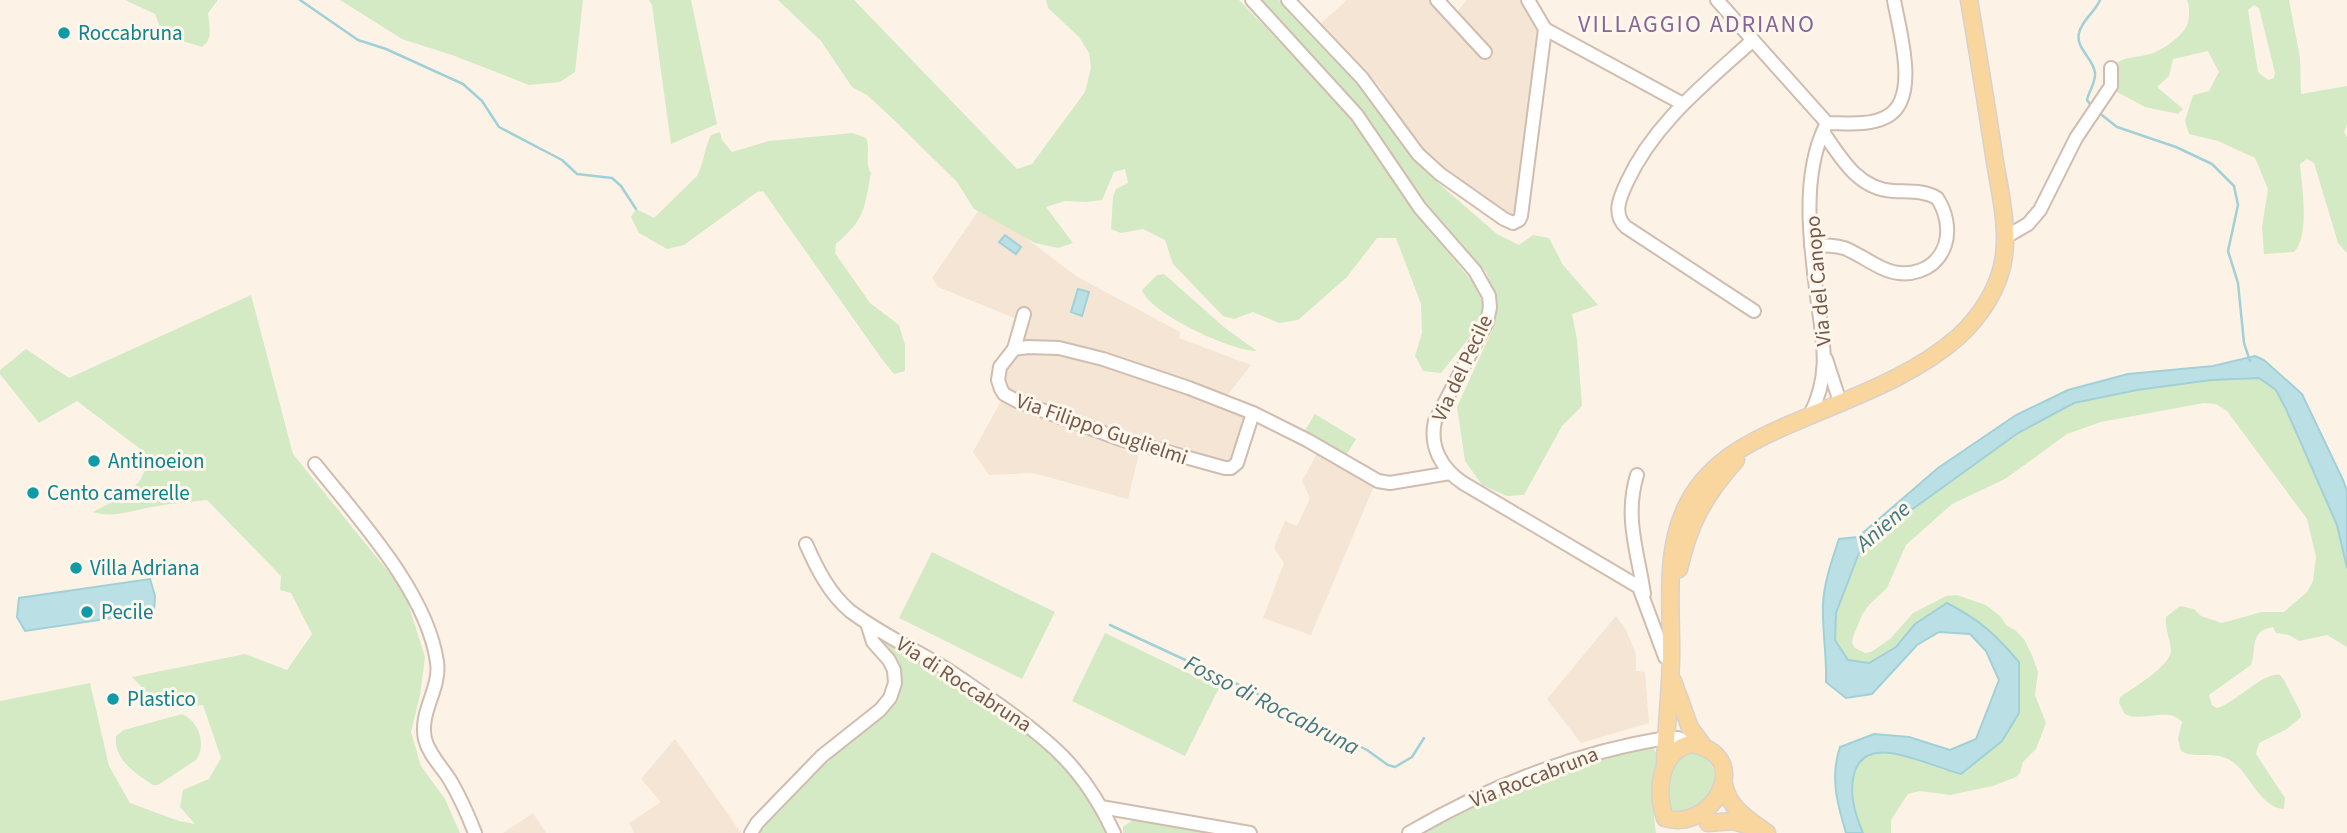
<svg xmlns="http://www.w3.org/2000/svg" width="2347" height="833" font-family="'Source Sans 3',sans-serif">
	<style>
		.residential { fill: #f4e5d4 }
		.green { fill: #d4eac4; fill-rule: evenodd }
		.water { fill: #bae0e6; stroke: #a1d0d7; stroke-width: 2 }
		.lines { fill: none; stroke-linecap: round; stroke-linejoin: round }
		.stream { stroke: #a1d0d7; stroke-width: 2.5 }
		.minor-casing { stroke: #d0bdaf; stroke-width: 16 }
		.major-casing { stroke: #d8d1cd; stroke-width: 19 }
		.minor { stroke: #fff; stroke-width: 12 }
		.major { stroke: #fad69f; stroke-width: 16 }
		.culture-dot { fill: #0f9aa8; stroke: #fff7ec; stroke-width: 2.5 }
		.labels { text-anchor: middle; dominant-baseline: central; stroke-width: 6; stroke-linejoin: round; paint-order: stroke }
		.culture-label { font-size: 21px; fill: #0d838f; stroke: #fff7ec; text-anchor: start }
		.street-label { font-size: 21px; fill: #75594b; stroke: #fff7ec }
		.water-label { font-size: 23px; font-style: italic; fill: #427881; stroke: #fff7ec }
		.quarter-label { font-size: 24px; letter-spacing: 2px; fill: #866699; stroke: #fff7ec }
	</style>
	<rect width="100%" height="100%" fill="#fcf3e6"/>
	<g class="residential">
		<path d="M1347 0H1430L1481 55 1490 48 1457 12 1467 0H1523L1540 32 1513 218 1507 219 1430 159 1418 146 1381 88 1321 23Z"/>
		<path d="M981 207 1002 220 1076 276 1180 332 1179 338 1251 365 1226 397 1023 342 1030 313 1019 320 938 287 932 278Z"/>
		<path d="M1045 351 1104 364 1156 379 1245 415 1232 464 1222 465 1086 423 1008 394 1002 383V372L1013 356 1020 352Z"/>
		<path d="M1002 399 1042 417 1140 449 1128 499 1033 473 989 475 973 452Z"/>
		<path d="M1318 452 1374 486 1311 635 1263 618 1284 563 1274 548 1285 521 1297 526 1310 498 1302 481Z"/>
		<path d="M1616 616 1626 630 1636 654V671L1645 672 1649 723 1581 743 1547 699Z"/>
		<path d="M675 739 688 757 741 833H634L629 823 661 802 641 779Z"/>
		<path d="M533 813 546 833H503Z"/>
	</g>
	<g class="green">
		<path d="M125 0H218L208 13C209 25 214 39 202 47L163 35 155 14Z"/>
		<path d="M340 0H583L575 72 560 82 529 85 452 55 402 39Z"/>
		<path d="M649 0H691L717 124 671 144 652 5Z"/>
		<path d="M778 0H854L1017 169 1032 164 1085 92 1091 68 1089 53 1079 37 1048 8 1046 0H1239L1326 89 1379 156 1417 215 1475 285 1484 306 1473 333 1441 373 1423 371 1415 356 1422 333 1421 304 1396 238H1377L1347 277 1298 320 1279 323 1253 312 1234 319 1223 316 1173 264 1165 240 1143 229 1121 233 1111 229 1113 196 1116 189 1128 183 1125 169 1114 172 1102 200 1087 202 1065 201 1046 207 1073 243 1058 248 1035 243 974 209 957 182 893 119 867 95 852 87 821 41Z"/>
		<path d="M1257 0H1279L1369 96 1400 143 1437 182 1497 234 1519 245 1533 235 1549 238 1563 265 1598 305 1572 314 1577 339 1582 406 1562 426 1524 495 1507 496 1482 485 1465 461 1457 407 1494 326V292L1486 272 1418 198 1387 154 1366 117Z"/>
		<path d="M2187 0H2289L2300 58 2301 94 2347 86V124L2344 132 2347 137V253L2338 243 2314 163 2307 159 2300 164C2302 187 2310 235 2294 252L2264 254 2262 227 2268 189 2255 158 2218 141 2189 134 2185 121 2193 95 2209 91 2219 72 2208 51 2173 59 2169 76 2157 87 2183 109 2178 114 2145 107 2117 92 2113 65C2126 56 2136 58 2150 54 2160 52 2181 37 2186 27 2190 21 2190 7 2187 0ZM2254 5 2259 8 2275 73 2274 78 2268 80 2258 72 2248 10Z"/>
		<path d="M720 132 722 140 732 152 769 141 853 133 866 138C871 150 864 163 871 173 864 210 865 219 836 244L835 253 870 303 899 325 905 345V371L894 374 884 362 763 191 757 192 684 245 667 249 639 233 631 217 636 209 654 218 697 176C704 163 704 149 711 135Z"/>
		<path d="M1164 274 1225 328 1257 351C1233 352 1149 313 1142 290L1157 275Z"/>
		<path d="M251 295 293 454 404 591 425 657 420 695 411 732 421 766 445 799 460 833H0V701L90 683 109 766 130 803 179 821 195 824 180 807 183 790 209 779 221 758 203 705 162 708 132 677 245 654 287 670 312 634 291 593 280 590 281 576 207 500C191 502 174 503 158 506 135 509 115 519 93 512 110 502 141 491 145 468 146 464 143 456 143 451L77 401 39 423 0 374V370L26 349 69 378Z"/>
		<path d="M2259 378 2276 390 2286 409 2337 525 2347 568V647L2327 635 2299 641 2289 635 2276 633 2273 627C2249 631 2257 648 2251 665L2209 695 2212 705 2217 708C2236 703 2262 672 2280 675L2284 680 2300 711 2301 717 2287 729 2259 743 2256 754 2285 798 2284 809C2261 808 2250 775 2233 762 2215 749 2196 760 2181 751L2178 739 2182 722C2168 706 2142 723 2125 714L2119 703 2120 697C2132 689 2172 665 2171 650 2170 638 2165 629 2166 617L2180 606 2194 609 2201 616 2222 623 2262 612H2284L2307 592 2313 581 2316 557 2307 519 2227 411 2216 404 2204 403 2101 422 2067 434 2005 479 1952 504 1906 545 1887 588 1869 605 1862 615 1853 637 1852 643 1855 648 1865 653 1871 652 1890 639 1913 613 1946 596 1957 595 1986 605 2000 616 2006 625 2016 631 2024 639 2032 655 2038 672 2035 695 2046 723 2036 749 2023 762 2020 773 2016 777 1993 786 1950 795 1920 791 1908 794 1891 820V833H1863C1854 813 1840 757 1873 752 1897 748 1925 763 1946 771L2001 741 2019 713 2018 691 1994 633 1915 624 1896 647 1869 663 1848 660 1835 640 1836 613 1859 553 1896 521 2017 433 2074 403 2137 390 2211 380Z"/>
		<path d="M1315 414 1356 439 1345 457 1304 432Z"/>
		<path d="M932 552 1055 612 1022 679 899 618Z"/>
		<path d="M1105 633 1219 688 1185 756 1072 701Z"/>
		<path d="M878 639 965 687 1047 746 1074 776 1108 833H756L825 760 896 697Z"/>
		<path d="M182 714C199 721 207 745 196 760L158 785H153C136 774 113 759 116 736L124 730Z"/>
		<path d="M1652 747 1658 755 1652 800 1656 833H1423L1511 789 1582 760Z"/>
		<path d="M1688 751 1703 753C1725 779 1714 790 1705 818L1670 810C1665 784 1666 768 1688 751Z"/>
		<path d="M1134 819 1149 820 1220 833H1123V827Z"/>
	</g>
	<g class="water">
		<path d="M1005 235 1021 247 1016 254 999 242Z"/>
		<path d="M1078 289 1089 292 1082 316 1071 312Z"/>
		<path d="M2255 356 2264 360 2302 394 2343 480 2347 491V568L2337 525 2286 409 2276 390 2259 378 2211 380 2137 390 2074 403 2018 433 1896 521 1859 553 1836 613 1835 640 1848 660 1869 663 1896 647 1915 624 1947 603C1980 620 1995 634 2019 662V713L2002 741 1961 774C1932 768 1866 729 1854 774 1849 794 1855 814 1863 833H1846C1837 803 1830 777 1840 747L1874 734 1909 737 1950 750 1976 739 1999 680 1986 651 1970 634 1939 632 1917 645 1872 694 1846 698 1826 682C1827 656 1822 630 1823 604 1824 582 1832 560 1839 539L1858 537 1938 468 2016 415 2068 390 2128 374 2213 366Z"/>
		<path d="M150 579 155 596 154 612 25 631 17 617 19 598Z"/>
	</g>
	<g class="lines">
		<g class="stream">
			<path d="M300 0 358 40 386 49 463 84 482 101 499 127 562 160 577 174 612 178 621 186 636 209"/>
			<path d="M2093 108 2087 100C2089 91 2096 82 2095 73 2094 59 2075 48 2079 33 2082 20 2095 12 2100 0"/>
			<path d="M2098 112 2117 127 2176 147 2212 164 2234 186 2238 205 2228 251 2238 283 2244 343 2250 361"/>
			<path d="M1110 625 1250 690 1367 750 1388 765 1395 767 1412 757 1424 738"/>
		</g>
		<g class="minor-casing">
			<g id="minor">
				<path d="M1252 0 1357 115 1420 208 1475 271 1489 296 1490 307 1487 322 1435 421C1429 447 1442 469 1463 483L1639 587 1665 657 1671 658"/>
				<path d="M1288 0 1362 78 1418 154 1440 174 1504 219 1513 223 1519 220 1521 216 1545 29 1528 0"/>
				<path d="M1437 0 1485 52"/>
				<path d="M1717 0 1827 123C1846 123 1869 126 1886 117 1921 100 1899 30 1894 0"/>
				<path d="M1545 29 1683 104"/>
				<path d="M1753 40C1706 83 1654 123 1627 182 1620 197 1612 214 1626 227L1754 311"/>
				<path d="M2004 238 2028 224 2040 210 2076 138 2111 86V68"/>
				<path d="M1811 245C1822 245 1833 245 1844 248 1857 253 1869 262 1882 268 1907 280 1936 271 1945 245 1950 230 1946 211 1937 198 1924 190 1908 192 1893 191 1858 189 1841 158 1823 132"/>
				<path d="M1014 349 1024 314"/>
				<path d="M1826 359 1840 402"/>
				<path d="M1253 413 1237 463 1231 468H1225L1120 439 1017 401 1004 394 1001 389 998 380 1000 367 1014 349 1028 347 1059 348 1103 359 1189 388 1253 413 1307 440 1378 481 1390 483 1450 473"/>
				<path d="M1810 415C1830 376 1824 346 1818 304 1811 249 1800 179 1825 127"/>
				<path d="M315 464C358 518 427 592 437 662 441 689 419 711 425 739 429 755 442 767 450 780 460 797 468 815 475 833"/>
				<path d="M1637 475C1624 518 1638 552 1644 594"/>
				<path d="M806 544C817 569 829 593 850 611 878 632 909 647 938 664 957 675 974 688 992 700 1050 740 1084 768 1114 833"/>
				<path d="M1101 807 1250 833"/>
				<path d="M751 833 757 823 822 756 880 710 890 698 895 683 894 670 889 660 873 642 867 623"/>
				<path d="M1409 833C1488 787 1575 753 1666 738H1678L1692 744"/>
			</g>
		</g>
		<g class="major-casing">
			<g id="major">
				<path d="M1679 569C1689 523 1705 495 1736 460"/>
				<path d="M1673 681 1690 728 1705 748"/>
				<path d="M1692 744C1756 756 1712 833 1665 818 1655 792 1660 749 1692 744Z"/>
				<path d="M1665 764C1666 729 1670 694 1671 659 1672 607 1663 550 1688 503 1711 459 1756 438 1800 420 1853 397 1914 376 1958 337 1981 316 2000 287 2004 256 2008 225 2000 192 1995 162 1987 108 1978 54 1969 0"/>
				<path d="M1724 784C1729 809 1748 819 1767 833"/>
				<path d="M1708 823 1733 821 1753 827"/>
			</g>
		</g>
		<use href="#minor" class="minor"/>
		<use href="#major" class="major"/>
	</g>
	<g class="culture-dot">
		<circle cx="64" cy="33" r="7"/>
		<circle cx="94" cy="461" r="7"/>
		<circle cx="33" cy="493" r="7"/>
		<circle cx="76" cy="568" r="7"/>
		<circle cx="87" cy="612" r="7"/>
		<circle cx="113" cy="699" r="7"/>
	</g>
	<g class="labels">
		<g class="culture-label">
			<text x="78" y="33">Roccabruna</text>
			<text x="108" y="461">Antinoeion</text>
			<text x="47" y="493">Cento camerelle</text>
			<text x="90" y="568">Villa Adriana</text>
			<text x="101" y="612">Pecile</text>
			<text x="127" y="699">Plastico</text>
		</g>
		<g class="street-label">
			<text transform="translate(1818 281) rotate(-95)">Via del Canopo</text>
			<text transform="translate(1462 368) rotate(-65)">Via del Pecile</text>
			<text transform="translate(1102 429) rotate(19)">Via Filippo Guglielmi</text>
			<text transform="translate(964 684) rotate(33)">Via di Roccabruna</text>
			<text transform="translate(1534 777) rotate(-21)">Via Roccabruna</text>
		</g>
		<g class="water-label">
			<text transform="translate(1883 526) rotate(-41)">Aniene</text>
			<text transform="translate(1272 705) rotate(27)">Fosso di Roccabruna</text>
		</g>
		<g class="quarter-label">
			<text x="1697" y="24">VILLAGGIO ADRIANO</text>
		</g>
	</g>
</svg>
